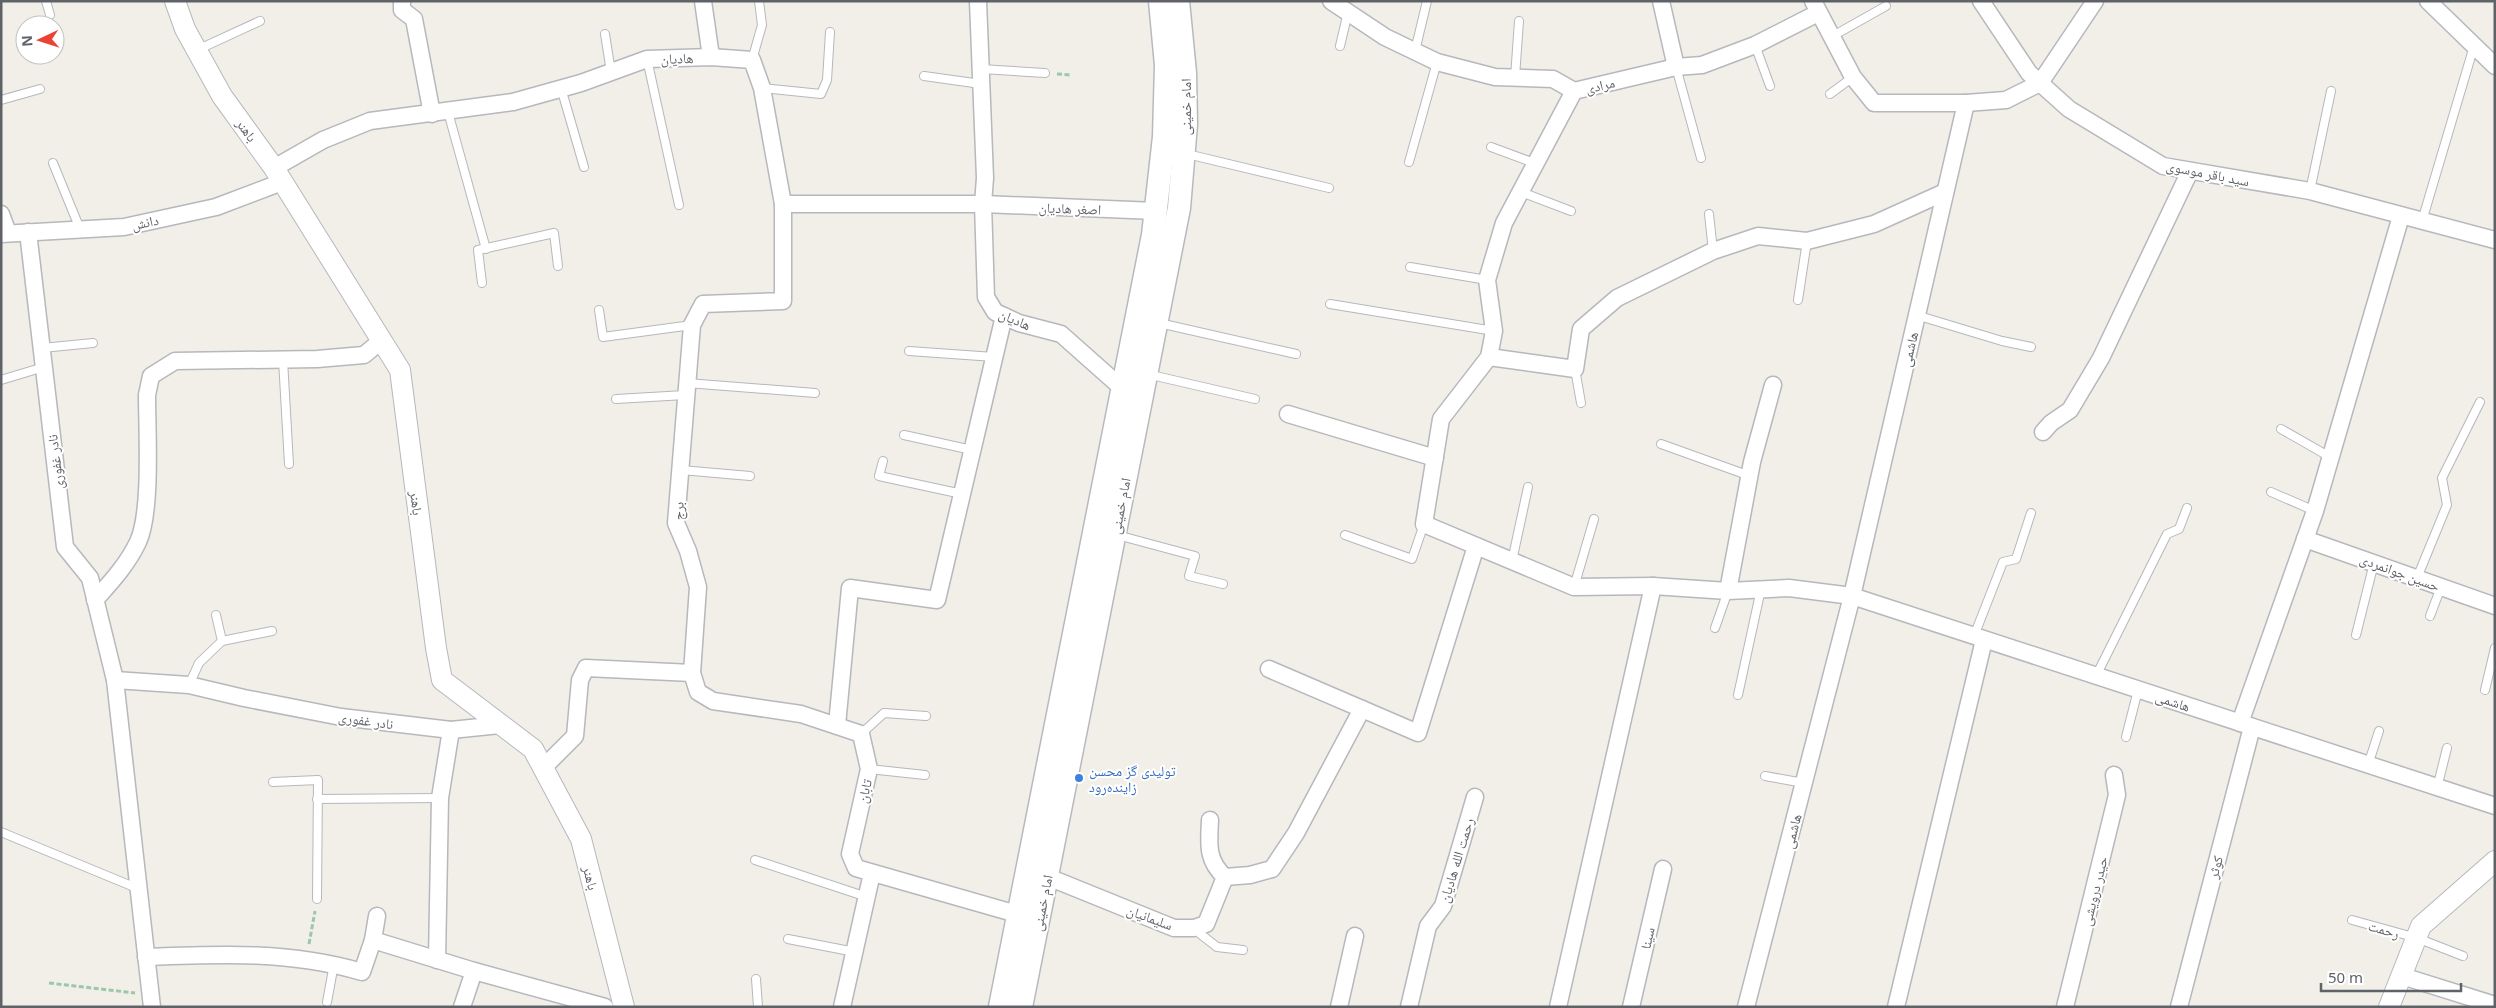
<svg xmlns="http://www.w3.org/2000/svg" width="2496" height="1008" font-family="'Noto Sans','Noto Naskh Arabic',sans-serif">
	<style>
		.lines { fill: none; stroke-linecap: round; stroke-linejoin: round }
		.service-casing { stroke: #b5b8bc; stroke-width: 10 }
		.minor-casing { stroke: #b5b8bc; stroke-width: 19 }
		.tertiary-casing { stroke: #b5b8bc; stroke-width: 22 }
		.secondary-casing { stroke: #b6babf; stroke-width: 25 }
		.path { stroke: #9cc7a9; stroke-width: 3; stroke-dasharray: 5 2.5; stroke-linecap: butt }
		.service { stroke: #fff; stroke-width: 8 }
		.minor { stroke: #fff; stroke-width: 16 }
		.tertiary { stroke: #fff; stroke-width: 20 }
		.secondary { stroke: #fff; stroke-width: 22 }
		.shop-dot { fill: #3f7fe0; stroke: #fff; stroke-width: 2 }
		.labels { text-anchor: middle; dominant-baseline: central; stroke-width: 4; stroke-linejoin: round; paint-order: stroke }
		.street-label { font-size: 14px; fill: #5f6368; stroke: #fff }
		.shop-label { font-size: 14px; fill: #366cbe; stroke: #fff; text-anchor: start }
	</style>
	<rect width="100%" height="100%" fill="#f1efe8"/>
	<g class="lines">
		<g class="service-casing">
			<g id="service">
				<path d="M46 1 50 15"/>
				<path d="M605 34 611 72"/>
				<path d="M1831 37 1886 6"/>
				<path d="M1755 45 1770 86"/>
				<path d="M1340 46 1348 12"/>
				<path d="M197 50 260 21"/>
				<path d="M1415 51 1427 1"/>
				<path d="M647 59 679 205"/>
				<path d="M752 60 762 25 759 1"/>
				<path d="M1676 67 1701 158"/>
				<path d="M981 69 1045 73"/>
				<path d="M924 76 981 84"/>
				<path d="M1515 77 1519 21"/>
				<path d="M561 88 584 167"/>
				<path d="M762 88 821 94 827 80 830 32"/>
				<path d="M1830 94 1853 77"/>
				<path d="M1 100 40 89"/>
				<path d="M448 112 486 249"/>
				<path d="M1491 147 1537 164"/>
				<path d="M1187 154 1329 188"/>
				<path d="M1409 162 1437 62"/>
				<path d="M53 163 80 229"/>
				<path d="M2310 191 2331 91"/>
				<path d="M1521 192 1571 211"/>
				<path d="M1709 214 1713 251"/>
				<path d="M2422 221 2474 46"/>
				<path d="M1410 267 1487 280"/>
				<path d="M482 283 478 250 554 233 558 266"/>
				<path d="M1798 300 1807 241"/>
				<path d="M1330 304 1494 331"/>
				<path d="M599 310 603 337 692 325"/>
				<path d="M1916 315 2002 341 2031 347"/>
				<path d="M1159 323 1296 354"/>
				<path d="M42 348 93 343"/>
				<path d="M909 351 994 357"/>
				<path d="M283 360 289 464"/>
				<path d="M1575 369 1581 403"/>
				<path d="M1147 374 1255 399"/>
				<path d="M1 380 44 367"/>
				<path d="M687 383 815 393"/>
				<path d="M616 399 685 395"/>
				<path d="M2281 429 2330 457"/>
				<path d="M904 435 972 450"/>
				<path d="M1661 444 1750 476"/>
				<path d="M883 461 879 476 962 494"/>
				<path d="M681 470 750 476"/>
				<path d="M2271 492 2315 511"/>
				<path d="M1117 535 1195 556 1189 576 1223 584"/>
				<path d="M1345 535 1412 559 1424 524"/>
				<path d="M1512 561 1528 487"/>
				<path d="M2417 578 2447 505 2442 478 2480 402"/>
				<path d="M1574 587 1594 519"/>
				<path d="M216 615 222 641"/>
				<path d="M2430 616 2441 587"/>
				<path d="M1715 628 1728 591"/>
				<path d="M2356 635 2374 563"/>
				<path d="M1974 636 2003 562 2016 559 2031 513"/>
				<path d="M2096 676 2167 534 2179 529 2187 508"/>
				<path d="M189 685 199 663 222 641 272 631"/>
				<path d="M2485 690 2495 648"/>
				<path d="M1738 695 1761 589"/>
				<path d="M861 734 884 713 926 716"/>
				<path d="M2126 737 2138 690"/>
				<path d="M2368 765 2379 731"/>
				<path d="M869 769 925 775"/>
				<path d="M1765 776 1804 783"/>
				<path d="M273 782 318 780 317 899"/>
				<path d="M2437 788 2447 748"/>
				<path d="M317 799 440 798"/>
				<path d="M1 832 139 889"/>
				<path d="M755 860 867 897"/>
				<path d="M2352 920 2417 938 2463 956"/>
				<path d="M1194 929 1217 947 1243 950"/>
				<path d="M788 939 855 952"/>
				<path d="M756 979 758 1007"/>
				<path d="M327 1002 334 964"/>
			</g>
		</g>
		<g class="minor-casing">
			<g id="minor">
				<path d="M402 1V10L414 19 432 114"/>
				<path d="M703 1 711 57"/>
				<path d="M978 1 985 178 983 204 986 297 995 312 1019 323 1061 334 1123 389"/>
				<path d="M1331 1 1385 37 1437 62 1495 77 1553 79 1574 91 1676 67 1702 65 1755 45 1818 13"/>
				<path d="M1661 1 1676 67"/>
				<path d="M1813 1 1853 77 1874 103H1966L2006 100 2040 83 2095 1"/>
				<path d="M1981 1 2029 73 2040 83 2069 109 2163 166 2310 191 2495 240"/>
				<path d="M2428 1 2495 66"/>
				<path d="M1574 91 1504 223 1487 280 1494 331 1489 357 1441 419 1424 524 1574 587 1653 586 1728 591 1789 588 1852 596 2495 806"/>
				<path d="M274 168 323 140 370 121 513 102 581 83 647 59 711 57 752 60 762 88 783 204H983L1156 211"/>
				<path d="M1 214 8 233"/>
				<path d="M28 232 65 547 90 578 115 680 152 1007"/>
				<path d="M1 234 124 227 216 207 282 182"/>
				<path d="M1489 357 1575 369 1581 329 1617 298 1713 251 1758 236 1807 241 1874 224 1945 192"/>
				<path d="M1288 414 1435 458"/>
				<path d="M2043 432 2051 423 2070 410 2101 358 2190 171"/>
				<path d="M2305 539 2495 606"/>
				<path d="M1728 591 1752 462 1773 385"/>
				<path d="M95 600C111 582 127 565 138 542 152 512 147 431 147 395L151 376 175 361 317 359 364 355 382 340"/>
				<path d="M1269 669 1418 733 1476 546"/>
				<path d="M692 673 698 692 713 701 801 714 861 734 869 769 850 854 856 868 1017 914"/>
				<path d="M115 680 189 685 244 698 341 717 451 730 500 725"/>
				<path d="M2240 723 2315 511 2401 216"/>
				<path d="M837 725 850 588 937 600 1004 316"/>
				<path d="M543 768 575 736 580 680 586 668 692 673 698 587 688 551 676 523 692 325 703 304 783 301V204"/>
				<path d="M1210 820C1209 843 1206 860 1225 877L1250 875 1272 869 1296 833 1362 709"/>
				<path d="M1048 877 1174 928H1194L1206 924 1225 877"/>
				<path d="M373 940 474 971 605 1007"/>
				<path d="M146 957C221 954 290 951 362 972L373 940 377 916"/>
				<path d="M437 960 440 798 451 730"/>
				<path d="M2402 976 2495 1005"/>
				<path d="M462 1007 474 971"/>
				<path d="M842 1007 872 873"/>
				<path d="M1339 1007 1355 936"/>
				<path d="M1409 1007 1428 926 1443 906 1475 797"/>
				<path d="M1558 1007 1653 586"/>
				<path d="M1631 1007 1663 869"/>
				<path d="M1746 1007 1852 596 1966 103"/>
				<path d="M1896 1007 1984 640"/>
				<path d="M2065 1007 2117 795 2114 775"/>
				<path d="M2179 1007 2252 727"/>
			</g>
		</g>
		<g class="tertiary-casing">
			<g id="tertiary">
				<path d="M175 1 185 29 222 96 274 168 400 370 436 648 442 680 533 749 581 839 624 1007"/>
				<path d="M2389 1007 2421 926 2495 861"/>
			</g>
		</g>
		<g class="secondary-casing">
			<g id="secondary">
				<path d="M1000 1007 1153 235 1164 137 1166 65 1160 1"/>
				<path d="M1021 1007 1179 208 1186 124 1185 73 1178 1"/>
			</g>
		</g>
		<g class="path">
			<path d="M1057 74 1071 75"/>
			<path d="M309 944 315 911"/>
			<path d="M49 983 135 993"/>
		</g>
		<use href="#service" class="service"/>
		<use href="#minor" class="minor"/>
		<use href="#tertiary" class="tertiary"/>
		<use href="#secondary" class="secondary"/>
	</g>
	<circle class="shop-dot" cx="1079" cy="778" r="5"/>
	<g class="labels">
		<g class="street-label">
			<text transform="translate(677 58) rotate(-2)">هادیان</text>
			<text transform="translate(1600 85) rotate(-13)">مرادی</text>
			<text transform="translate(1185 107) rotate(-90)">امام خمینی</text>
			<text transform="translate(247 130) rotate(54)">باهنر</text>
			<text transform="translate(2208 173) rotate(11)">سید باقر موسوی</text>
			<text transform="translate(1070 208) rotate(2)">اصغر هادیان</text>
			<text transform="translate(145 222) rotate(-12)">دانش</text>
			<text transform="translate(1015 319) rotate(23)">هادیان</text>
			<text transform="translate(1909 349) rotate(-77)">هاشمی</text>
			<text transform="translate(55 462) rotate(-97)">نادر غفوری</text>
			<text transform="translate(417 503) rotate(83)">باهنر</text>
			<text transform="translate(1120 506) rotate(-79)">امام خمینی</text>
			<text transform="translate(678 511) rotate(-89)">برج</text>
			<text transform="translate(2400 572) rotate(20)">حسین جوانمردی</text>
			<text transform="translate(2173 701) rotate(18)">هاشمی</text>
			<text transform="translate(366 720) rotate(8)">نادر غفوری</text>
			<text transform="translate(864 791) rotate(-77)">تابان</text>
			<text transform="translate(1792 831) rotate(-76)">هاشمی</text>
			<text transform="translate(1456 860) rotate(-73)">رحمت الله هادیان</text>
			<text transform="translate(2215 867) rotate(-75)">کوثر</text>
			<text transform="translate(591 878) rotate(76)">باهنر</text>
			<text transform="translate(2094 891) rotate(-76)">حیدر درویشی</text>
			<text transform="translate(1042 903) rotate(-79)">امام خمینی</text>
			<text transform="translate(1150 917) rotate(20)">سلیمانیان</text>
			<text transform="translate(2384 929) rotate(16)">رحمت</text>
			<text transform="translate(1647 938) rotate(-77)">سینا</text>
		</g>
		<g class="shop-label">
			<text x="1089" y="770">تولیدی گز محسن<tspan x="1089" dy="16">زاینده‌رود</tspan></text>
		</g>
	</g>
	<rect width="2496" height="1008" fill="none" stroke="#5f6368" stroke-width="5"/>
	<g transform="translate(40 40) rotate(266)"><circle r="24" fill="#ffffff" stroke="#bfc1c3"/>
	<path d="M0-4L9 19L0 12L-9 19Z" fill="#ea4335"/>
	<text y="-8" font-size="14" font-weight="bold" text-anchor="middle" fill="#5f6368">N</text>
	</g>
	<path d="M2321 983v8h140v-8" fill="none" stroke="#5f6368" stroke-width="2.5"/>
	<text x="2328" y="983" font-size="15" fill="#5f6368" stroke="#ffffff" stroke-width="4" paint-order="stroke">50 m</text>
</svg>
